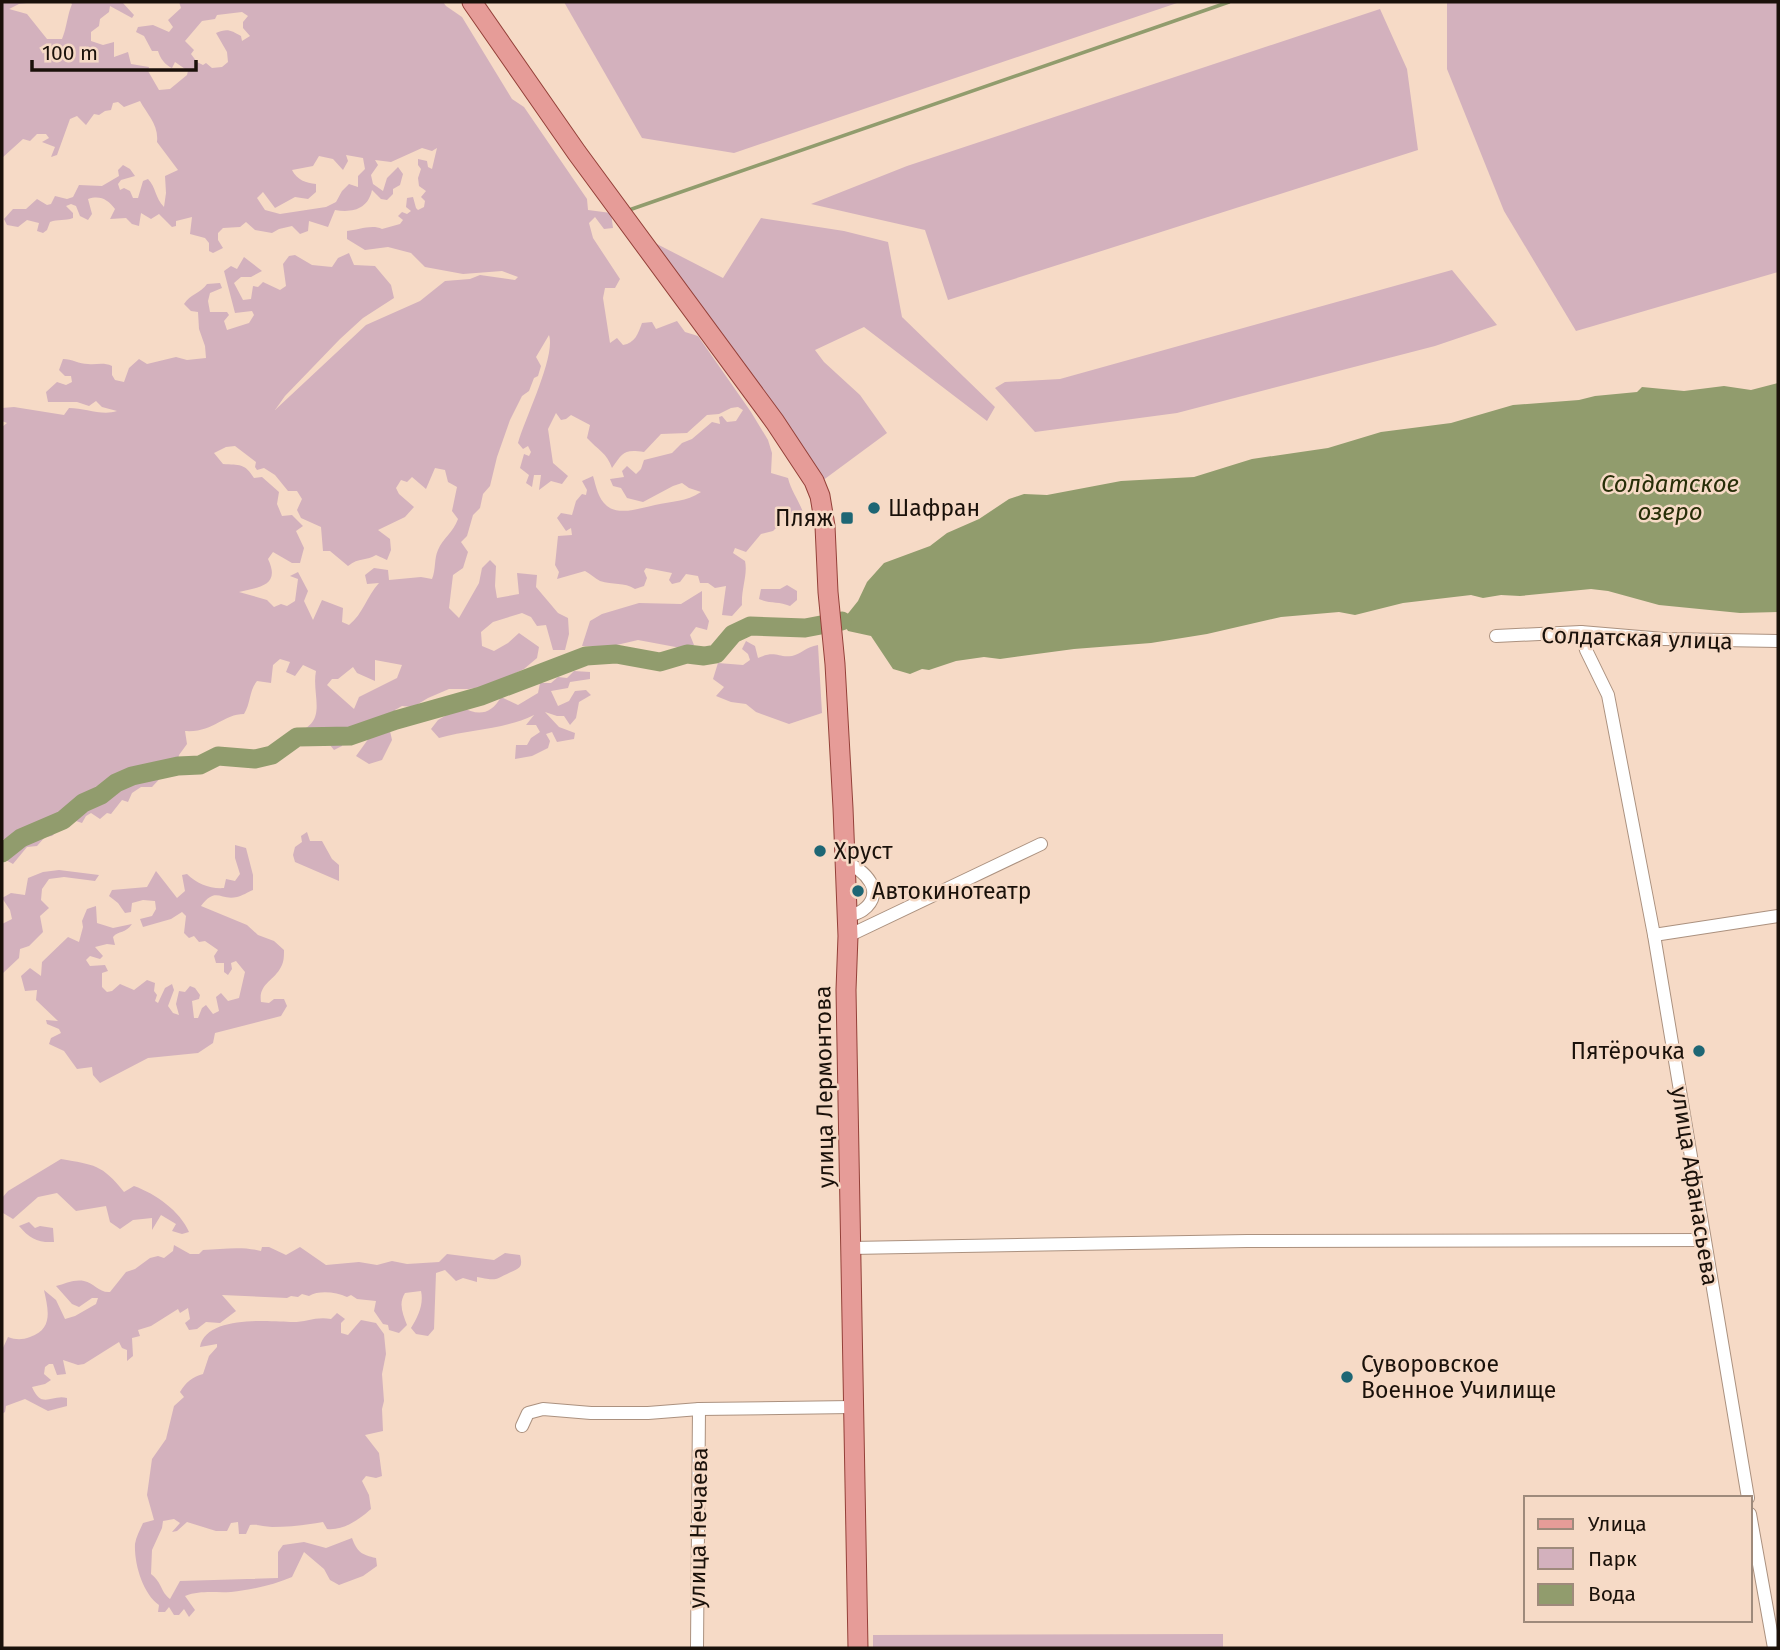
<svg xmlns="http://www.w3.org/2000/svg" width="1780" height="1650" font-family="'Fira Sans',sans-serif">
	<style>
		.green { fill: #d3b1bd; fill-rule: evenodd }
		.water { fill: #919c6d }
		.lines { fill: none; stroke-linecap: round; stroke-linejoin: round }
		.stream { stroke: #919c6d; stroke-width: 3.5 }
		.river { stroke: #919c6d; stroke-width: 19 }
		.minor-casing { stroke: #ab917f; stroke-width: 14 }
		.primary-casing { stroke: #944039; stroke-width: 21 }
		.minor { stroke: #fff; stroke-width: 12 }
		.primary { stroke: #e69c98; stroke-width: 19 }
		.poi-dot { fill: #1e6674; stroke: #f6dac6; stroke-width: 2.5 }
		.labels { text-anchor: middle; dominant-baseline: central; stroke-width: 5; stroke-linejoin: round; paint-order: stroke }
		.poi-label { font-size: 23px; fill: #1a110a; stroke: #f6dac6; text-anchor: start }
		.street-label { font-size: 23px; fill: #1a110a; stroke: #f6dac6 }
		.water-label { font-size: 24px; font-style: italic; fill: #272e08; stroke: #f6dac6 }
	</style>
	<rect width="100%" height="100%" fill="#f6dac6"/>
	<g class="green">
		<path d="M2 2H34L19 4 9 9 27 14 47 39H62C67 27 67 16 72 4L70 2H122L134 15 132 18 110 6 109 12 100 19 99 26 91 32V41L103 45 114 42V57L128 52 131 64 149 67 148 71 159 90 170 89 187 75 188 71 175 62 172 68C165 65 160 58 158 51H152L144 36 136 32 138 27 153 25 169 32 173 27 168 20 181 8 179 2H443L446 6 462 17 512 99 524 107 587 199 588 210 611 213 613 228 604 229 595 217 589 223 593 238 620 279 615 288H605L603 298 610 343 617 338 623 345C635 343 638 334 642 323L652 322 656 329 677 321 685 332 698 336 751 412 768 440 772 453 771 473 788 478C791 491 800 502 804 515L796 525 787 528 783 514 777 516 778 526 773 531 761 534 746 552 735 548 733 553 745 561C748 574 741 589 742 605L732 616 722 615 726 586 715 588 708 583H700L698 576 686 574 680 582 672 584 669 580 672 573 646 568 644 571 647 578 644 586 635 589C624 582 613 585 600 581 594 578 591 574 585 571L557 579 559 572 555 565 558 536 572 535 571 528 566 531 557 518 561 513 572 515 576 501 582 494 586 495 587 490 582 481 593 476C596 486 598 499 607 506 619 516 641 508 655 505 672 501 686 502 701 492L689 488 682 483 673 486 643 502 627 498 621 488 613 486 610 479 624 477 622 471 627 466 636 474 641 469 644 460 672 453 682 443 692 439 712 422 720 424 719 417 722 416 727 422 736 421 743 410 738 407 731 408 719 414 707 415 687 433 661 434 644 452C623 449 623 453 612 468 607 453 598 450 587 438L590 425 571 415 566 419 561 420 556 413 548 429 553 463 568 476 562 484 551 481 539 490 541 475H534L532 487 526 483 529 475 520 468 524 454 529 456 531 452 528 446 523 449 518 443C525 418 556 356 549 335L536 357 541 366 538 376 534 378 529 391 522 396 510 420 497 457 490 486 483 494 480 508 473 515 467 536 461 542 468 552 463 568 453 575 449 608 459 618 479 583 482 568 490 560 496 566 495 586 497 598 519 594 517 573 537 575 536 587 558 613 568 618 569 634 565 650H553L546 625 537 626 531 617 522 613 493 622 481 632 482 646 494 651 508 643 519 633 539 647 537 658 524 669 490 685 469 689H449L428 698 413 707 402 706 395 710 400 727 390 731 392 740 382 760 369 764 356 756 369 738 367 725 343 733 342 746 334 750 325 739H311L294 733C330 723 311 696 316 671L303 665 295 676 286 672 290 662 280 659 273 665 271 683 257 681C249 691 251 703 244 714 223 714 213 733 185 731L187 744 179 755 176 773 166 772 152 787H141L132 793 128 802 122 800 111 814 107 813 100 819 91 813 86 816 82 823 70 819 52 836 45 837 37 846 27 847 13 864 4 859V849L8 844 6 839H2V427L7 423 2 421V408L14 407 64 415 69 408C85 408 102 416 117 411L102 407 96 401 89 406 77 402H48L46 392 57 382 66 385 72 382 71 376H65L59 370 63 359C72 359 79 364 88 364 97 365 103 362 112 366V375L115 380 124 382 129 368 139 359 147 364 176 357 187 360 206 358 205 346 199 329 198 312 191 311 184 304C190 294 201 293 207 284L220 283 222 288 210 293 208 301 210 312H227L229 315 224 321 227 330 249 323 254 315 252 311 235 313 224 271 231 266 237 269 244 257 262 271 251 277H241L234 283 243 300 251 299 253 286 258 287 263 282 280 290 286 286 283 264 289 256 295 255 312 265 332 267 338 258 349 253 354 265 375 266 391 285 394 298 363 318 340 339 285 396 275 410 366 325 420 301 445 281 470 279 480 275 515 280 518 277 502 271 463 274 425 267 411 253 388 247 365 250 347 239V231C358 230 372 224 382 229L400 224 403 220 398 216 402 212 407 214 411 211 406 207 407 198 413 197 416 208 418 210 424 207 425 201 421 197 426 191 419 186 418 178 421 169 418 165V159L427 161 428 167 432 169 437 148 432 151 422 148 391 162 375 160 378 165 371 175 373 184 383 191 387 178 398 167 403 174 400 185 393 189V194L387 200 381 199 372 190C368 209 353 213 335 210L328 227 309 221 308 231 300 234 292 226 279 229 272 233 255 230 246 222 240 227 223 228 218 233V240L223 248 213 253 209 251V243L205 238 190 234 192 217 176 221V226L172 227 159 214 151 219 141 213 139 226 132 224 126 218 110 219 115 209C108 200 101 195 88 199L92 214 88 220 80 216 76 206 71 204 66 206 73 213V218C65 221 58 219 50 222L47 230 43 233 37 231 39 223 27 220 18 227 7 225 4 219 13 209H26L37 199 47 205 51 204 55 196 67 199 73 197 79 185 102 186 119 176 118 170 123 165 130 169 135 176 121 180 118 184 120 190 124 188 130 191 133 198H138L143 181 148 179C156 187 155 198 164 207L166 193 165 176 178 170 157 142C159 125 147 114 140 101L124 107 118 102 113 103 111 110 105 111 99 115 94 114 86 125 77 116 70 119 57 155 51 157 55 147 42 142 49 138 46 134H37L30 141 23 139 2 158ZM242 12 248 16 243 22V28L250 36 242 41 241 36C231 30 227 28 216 33L227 52 228 62 222 67 212 68 206 63 203 65 197 62 191 54 194 50 185 41 202 21 215 19 217 15ZM346 155 363 158 365 169 358 176V187L349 184 342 191 336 202 326 207 280 214 265 210 257 198 263 192 275 208 295 197 308 199 316 192V184C306 183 297 180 292 170L313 166 319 156 333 159 343 170 348 161ZM235 446 256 462 255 467 257 470 264 468 275 475 288 491H297L302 499 297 510 301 518 321 527 323 551H330L348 566C359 557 367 561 376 555L387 560 391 550 390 539 378 530 405 517 414 507 399 494 396 488 401 480 407 482 412 477 426 489 435 468 445 470 448 482 457 487 452 511 458 519C453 533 443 538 438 550 434 558 436 570 432 579L421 577 389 580 388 570 374 568 365 575 367 584 379 583C367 596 363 614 349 625L342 622 343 608 322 600 313 620 304 601 308 591 298 572 290 576 298 579 295 601 287 606 281 604 274 607 267 600 239 592C259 587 281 586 268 559L273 552 292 563H300L304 548 296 531 303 526 292 515 282 516 277 504 279 492 262 477 254 478C245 463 239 465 223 464L214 453 226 447ZM375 660 402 665 397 678 359 697 354 709 327 685 332 679H338L353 667 357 673 375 681Z"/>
		<path d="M564 2H1180L734 153 642 138Z"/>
		<path d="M1447 2H1778V272L1576 331 1504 211 1447 69Z"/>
		<path d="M1380 9 1407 69 1418 150 948 300 925 230 811 204 907 166Z"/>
		<path d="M761 218 844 231 888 242 902 317 995 407 987 421 864 327 815 350 824 362 860 395 887 433 822 481 732 347 653 242 723 278Z"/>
		<path d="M1452 270 1497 325 1435 346 1177 413 1035 432 995 388 1005 382 1060 379Z"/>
		<path d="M787 585 797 591V600L790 606C779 601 770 604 759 599L761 589H780Z"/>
		<path d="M702 591V609L709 621 707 630 696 627 690 635 694 645 681 648 638 640 608 647 582 646 590 621 602 614 639 603 681 604Z"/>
		<path d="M746 641 755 646 758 658C776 650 777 658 792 656 801 654 806 647 818 645L822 713 789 724 756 712 746 704 731 702 716 696 724 687 713 679 718 663 743 665 750 660 748 654 742 649Z"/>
		<path d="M574 671 590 672V679L570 682 568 688 551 691 558 706 569 701 575 691 586 690 591 695 579 702 576 718 570 725 564 716H557L545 712 559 727 575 733 574 739 557 742 552 732 546 734 550 741 548 748 532 756 515 759 516 745H527L531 738 540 732 536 725H526L534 715C503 730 471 729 439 738L431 729 438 720 461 707C478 716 491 715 501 697L518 705 538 693 540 683H551L558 677 567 678Z"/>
		<path d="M307 832 310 841H322L332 859 339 865V881L295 862 293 855 295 847 302 842 301 836Z"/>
		<path d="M235 845 246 848 253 875V890C248 892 242 896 237 897 220 901 216 886 201 906L247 925 258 935 274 941 284 950C284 956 284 962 281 967 274 981 258 984 261 1002L269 1003 274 999H284L287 1006 281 1016 215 1033 213 1043 198 1053 148 1058 100 1083 93 1075 92 1067 77 1069 64 1051 49 1044 51 1038 61 1033 59 1029 47 1024 46 1020 58 1021 36 1000 37 990 25 991 21 976 30 968 41 976 42 962 68 937 79 942 83 927 82 921 87 909 96 906 97 923 113 928 132 924C125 934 119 930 113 937L115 945 107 944 95 947 103 956 100 959 90 956 86 960 90 966 105 965 108 971 102 973V987L107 992 112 991 120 984 134 990 147 980 155 983 154 991 157 995 155 1001 158 1003 165 988 172 984 174 990 168 1006 173 1013 179 1015 176 1004 179 991 185 992 190 986 195 988 200 995 199 999 192 1001 194 1018H198L202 1008 206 1005 213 1014 219 1011 216 997 221 993 228 1001 239 998 245 972 236 961 231 963 232 969 228 975 224 972V963H216L214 956 218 950 205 941 199 942 194 936 189 938 184 933 186 916 182 912 171 919 143 927 140 919 152 916 156 909 155 901 143 900 132 903 131 912 125 913 118 903 109 896 112 890 147 887 156 871 177 898 185 891 182 875 187 874C197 884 210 889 224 888L226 879 235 881 240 874 235 858Z"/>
		<path d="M59 870 99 875 95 881 64 877 49 879 42 889 41 900 49 908 40 916 43 932 29 946 20 949 19 958 2 974V924L12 919 10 910 2 898 11 893 25 895 28 878 43 872Z"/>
		<path d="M61 1159C94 1165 102 1164 124 1192L134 1186C156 1194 180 1211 189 1232L182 1234 172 1231 176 1224 161 1215 152 1230V1218L133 1220 120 1229 110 1222 106 1206 76 1211 57 1193 38 1197 13 1219 3 1213 2 1198 8 1191Z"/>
		<path d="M29 1222 35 1228 40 1226 53 1228 54 1242C38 1243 29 1238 19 1226Z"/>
		<path d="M174 1245 190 1254H199L203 1250C223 1249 242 1246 261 1251L262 1247H269L286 1255 300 1247 326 1265 359 1262 377 1265 392 1261 407 1264 439 1262 447 1254 494 1260 505 1253 520 1255C523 1267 520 1268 511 1272 493 1280 499 1281 477 1277V1282L463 1278 456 1281 445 1270 436 1273 434 1329 428 1336 416 1334 411 1328C418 1317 424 1304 421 1291L405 1293C398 1304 403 1314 407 1325L399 1333 389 1330 388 1325 383 1324 374 1311 376 1301 357 1299 351 1295 347 1297C336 1292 319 1290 309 1296L302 1294 298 1297 291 1296 287 1298 222 1295 236 1311 220 1323 206 1322 197 1329 189 1330 185 1323 190 1319 188 1308 180 1313 178 1309 151 1326 138 1330 140 1336 132 1338 133 1356 127 1361V1350L122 1348 119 1342 84 1364 78 1365 63 1360 66 1374 57 1375 53 1364H49L45 1367 44 1374 51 1380 45 1384 32 1387C42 1410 51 1394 67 1398V1406L48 1411 25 1399 6 1406 5 1412 2 1414V1350L8 1337C16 1340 22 1340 30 1337 54 1329 48 1309 44 1290L56 1300 65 1319 75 1316 96 1304 98 1298H92L79 1307 72 1304 56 1286C65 1284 74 1279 84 1281 94 1283 99 1293 110 1292L126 1272 135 1269 150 1258 158 1256 164 1258 173 1251Z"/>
		<path d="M337 1313 345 1319 341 1323V1333L348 1335 361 1320 376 1323 384 1334 386 1354 382 1374 384 1401 382 1409 383 1431 365 1435 379 1453 382 1476 376 1478 366 1476 362 1481 369 1495 371 1509C360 1519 343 1531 327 1529L323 1522C306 1525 290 1527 272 1527 264 1527 259 1524 250 1525L246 1534H239L238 1522 231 1523 227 1531H216L187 1522 177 1531 172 1532 180 1523 174 1519 163 1521 162 1528 152 1550 151 1574C163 1584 160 1591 170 1599L180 1581 278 1578V1552L283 1545 304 1542 326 1548 352 1538C357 1552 362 1555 376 1558L377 1566 363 1576 339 1585 330 1580 324 1569 304 1552 292 1577C273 1585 251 1590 231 1592 215 1593 201 1590 185 1596L195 1610 189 1617 184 1609 179 1615H174L169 1607 165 1612H158L159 1605C143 1594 134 1564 135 1544 136 1537 140 1530 143 1523L154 1520 147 1495 152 1459 166 1439 174 1406 184 1397 180 1392C186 1382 192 1377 203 1374L209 1356 217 1347V1344L200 1347C206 1315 269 1321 293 1322 306 1322 317 1316 331 1319Z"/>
		<path d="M1223 1634V1648H873V1635Z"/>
	</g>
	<path class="water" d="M1778 383V612L1740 613 1659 605 1608 591 1591 589 1520 596 1501 595 1483 598 1471 595 1403 603 1355 615 1339 612 1281 617 1207 634 1151 643 1074 649 1000 659 984 657 956 661 929 670 922 669 910 674 893 669 871 636 848 631 842 621 858 601 867 582 884 563 930 546 947 533 979 519 1009 499 1024 494 1047 495 1121 481 1194 477 1252 459 1328 448 1381 432 1451 423 1513 405 1579 400 1595 396 1637 392 1642 387 1684 391 1724 386 1751 390Z"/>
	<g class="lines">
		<path class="stream" d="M629 210 1229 2"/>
		<path class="river" d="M2 853 21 838 63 820 83 803 101 795 116 783 132 776 178 766 200 765 218 756 255 759 272 755 297 737 350 736 396 720 481 696 586 656 616 654 660 662 687 654 704 656 716 654 733 634 750 626 805 628 842 621"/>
		<g class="minor-casing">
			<g id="minor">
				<path d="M1581 632 1586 650 1608 695 1654 935 1748 1498"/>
				<path d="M1496 636 1581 632 1664 639 1778 641"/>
				<path d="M845 862C864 869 887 892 863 910 859 913 852 915 847 917"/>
				<path d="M1654 935 1778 916"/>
				<path d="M848 936 1041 844"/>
				<path d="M851 1248 1247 1241 1704 1240"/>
				<path d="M522 1426 528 1413 543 1409 591 1413H648L699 1409 852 1407"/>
				<path d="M1750 1514 1774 1648"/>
				<path d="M697 1648 699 1409"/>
			</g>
		</g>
		<g class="primary-casing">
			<path id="primary" d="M472 2 577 153 775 422 814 481 820 496 825 526 828 592 835 664 843 808 848 936 846 990 858 1648"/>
		</g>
		<use href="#minor" class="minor"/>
		<use href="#primary" class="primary"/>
	</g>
	<g class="poi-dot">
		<circle cx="874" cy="508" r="7"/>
		<rect x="840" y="511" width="14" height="14" rx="3.5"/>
		<circle cx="820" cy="851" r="7"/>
		<circle cx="858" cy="891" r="7"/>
		<circle cx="1699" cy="1051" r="7"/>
		<circle cx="1347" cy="1377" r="7"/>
	</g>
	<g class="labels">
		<g class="poi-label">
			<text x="888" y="508">Шафран</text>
			<text x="833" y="518" text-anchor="end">Пляж</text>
			<text x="834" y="851">Хруст</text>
			<text x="872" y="891">Автокинотеатр</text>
			<text x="1685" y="1051" text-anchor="end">Пятёрочка</text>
			<text x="1361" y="1364">Суворовское<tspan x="1361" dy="26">Военное Училище</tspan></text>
		</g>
		<g class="street-label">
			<text transform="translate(1637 638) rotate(2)">Солдатская улица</text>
			<text transform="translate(824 1087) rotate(-91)">улица Лермонтова</text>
			<text transform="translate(1695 1186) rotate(81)">улица Афанасьева</text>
			<text transform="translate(698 1528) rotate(-89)">улица Нечаева</text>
		</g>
		<g class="water-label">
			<text x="1670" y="484">Солдатское<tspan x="1670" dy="28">озеро</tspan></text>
		</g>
	</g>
	<rect width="1780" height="1650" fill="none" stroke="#1a110a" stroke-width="7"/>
	<rect x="1524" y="1496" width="228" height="126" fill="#f6dac6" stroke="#9e8a7b" stroke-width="2"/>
	<rect x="1538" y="1519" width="35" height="10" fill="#e69c98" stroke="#9e8a7b" stroke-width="2"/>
	<text x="1588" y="1531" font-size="21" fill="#1a110a">Улица</text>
	<rect x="1538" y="1548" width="35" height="21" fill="#d3b1bd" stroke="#9e8a7b" stroke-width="2"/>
	<text x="1588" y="1566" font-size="21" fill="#1a110a">Парк</text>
	<rect x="1538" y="1584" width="35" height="21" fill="#919c6d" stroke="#9e8a7b" stroke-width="2"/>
	<text x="1588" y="1601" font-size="21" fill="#1a110a">Вода</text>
	<path d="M32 60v10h164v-10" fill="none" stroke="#1a110a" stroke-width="3.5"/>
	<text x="42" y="60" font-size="21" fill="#1a110a" stroke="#f6dac6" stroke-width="5" paint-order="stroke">100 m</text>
</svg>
